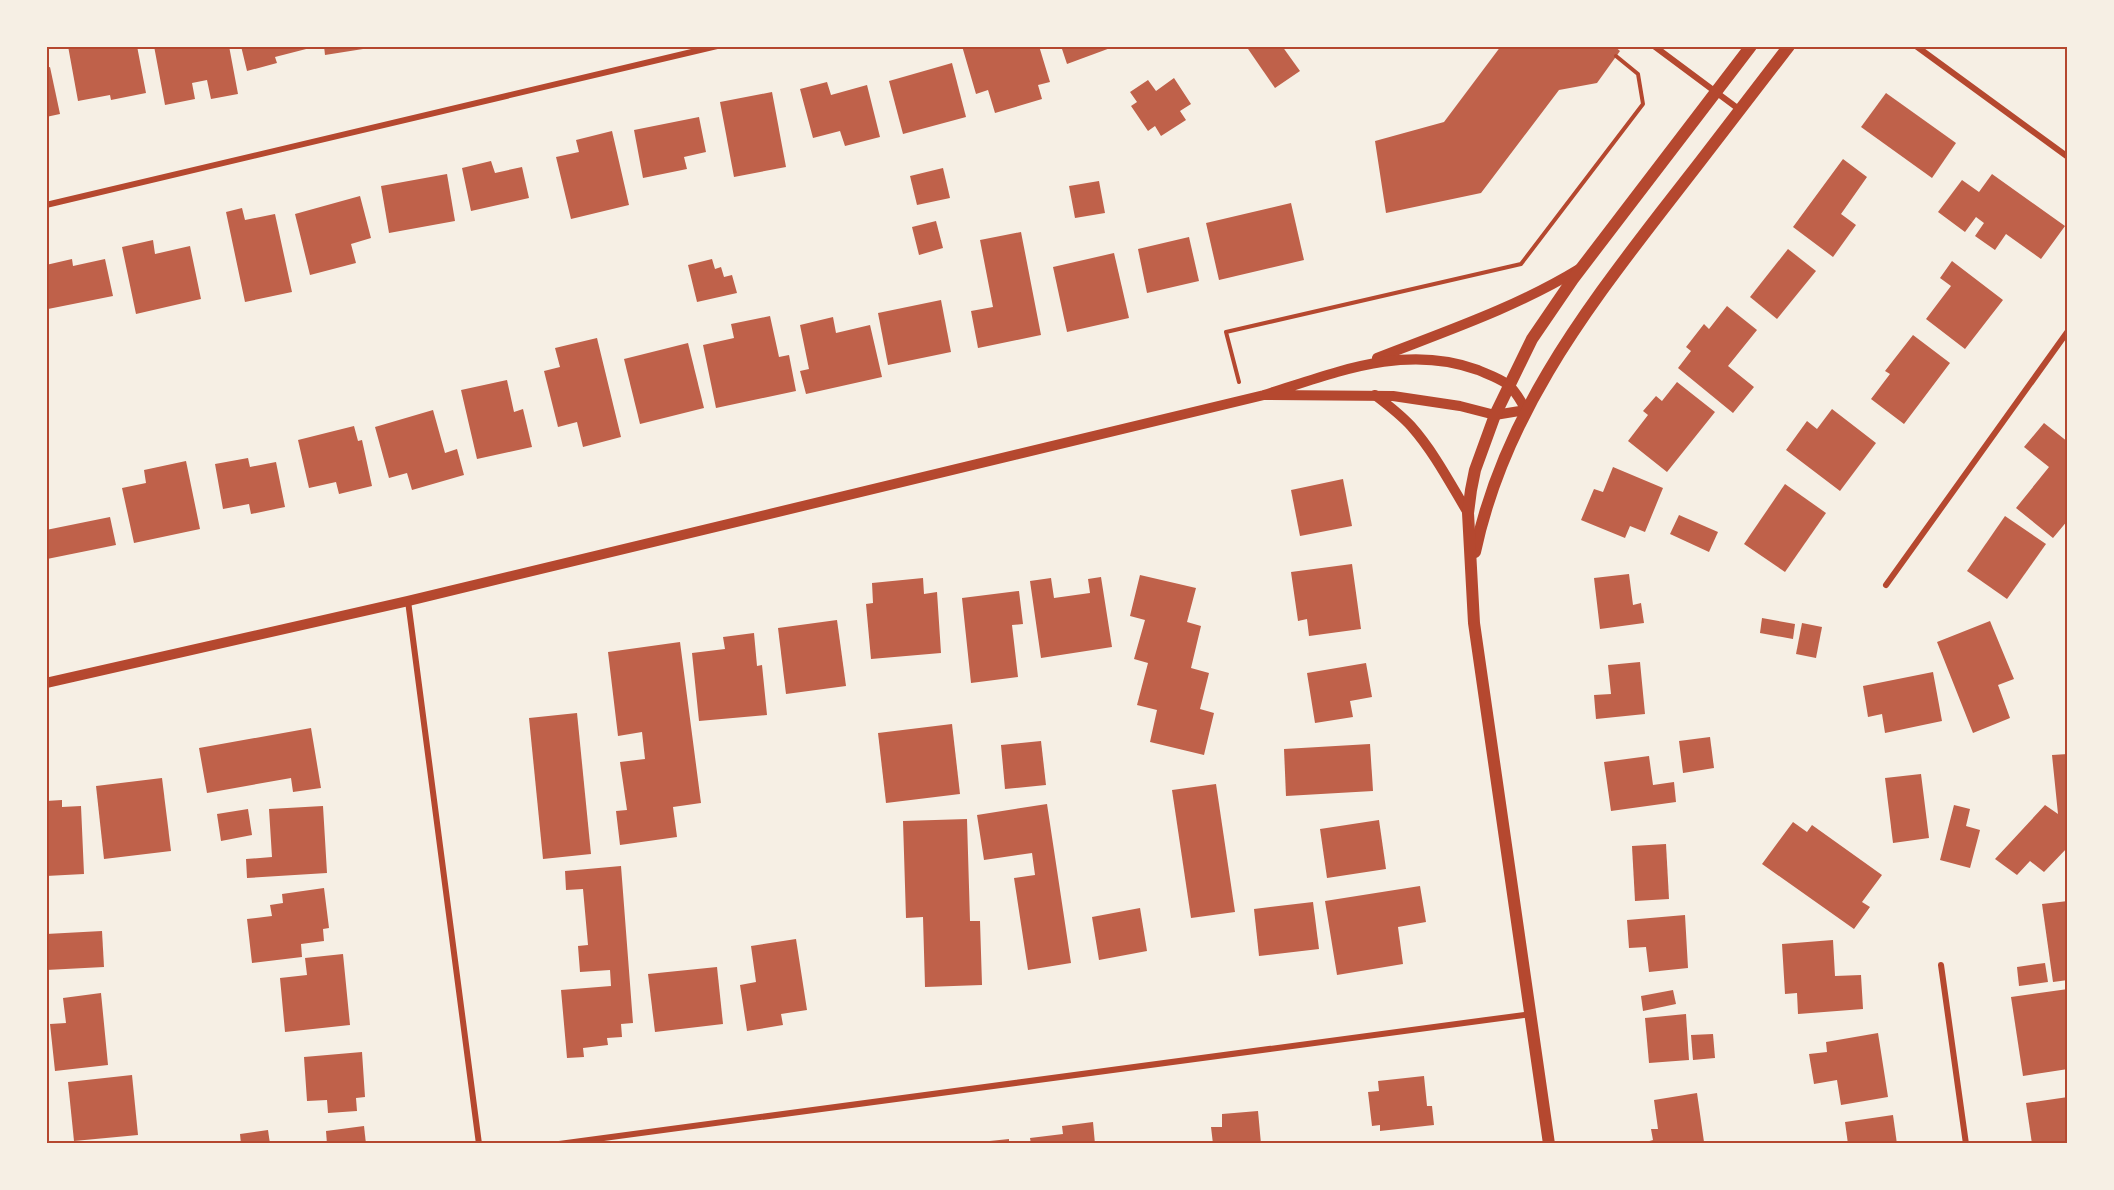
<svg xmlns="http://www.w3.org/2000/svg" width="2114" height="1190" font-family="Arial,sans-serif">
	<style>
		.building { fill: #bf614a }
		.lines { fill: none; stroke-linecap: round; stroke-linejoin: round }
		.path { stroke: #b5482f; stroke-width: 4 }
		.minor { stroke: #b5482f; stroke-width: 6 }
		.tertiary { stroke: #b5482f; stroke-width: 10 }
		.secondary { stroke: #b5482f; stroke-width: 12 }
		.neatline { fill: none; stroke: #b5482f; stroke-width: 2 }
	</style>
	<rect width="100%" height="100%" fill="#f6efe4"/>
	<g class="building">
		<path d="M68 46H137L146 93 111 100 110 95 78 101Z"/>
		<path d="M154 46H229L238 94 211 99 207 80 192 83 195 99 165 105Z"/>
		<path d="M241 46H314V47L275 57 277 63 247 71Z"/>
		<path d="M324 46H363V49L325 55Z"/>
		<path d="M962 46H1039L1050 82 1038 85 1042 99 995 113 988 90 976 94Z"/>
		<path d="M1061 46H1113V47L1067 64Z"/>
		<path d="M1246 46H1282L1300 71 1275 88Z"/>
		<path d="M1501 46H1614L1620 51 1597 83 1559 90 1481 193 1386 213 1375 141 1444 122Z"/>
		<path d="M952 63 966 117 903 134 889 81Z"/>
		<path d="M50 67 60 114 46 117V68Z"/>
		<path d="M1174 78 1191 104 1180 111 1186 120 1161 136 1155 126 1148 131 1131 106 1137 102 1130 92 1148 80 1156 91Z"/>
		<path d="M827 82 831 95 867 85 880 137 845 146 840 131 813 138 800 89Z"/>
		<path d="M772 92 786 167 734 177 720 102Z"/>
		<path d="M1886 93 1956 143 1932 178 1861 127Z"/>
		<path d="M699 117 706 152 684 157 687 169 643 178 634 130Z"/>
		<path d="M612 131 629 205 571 219 556 157 579 152 576 140Z"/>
		<path d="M1843 159 1867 177 1841 214 1856 225 1833 257 1793 227Z"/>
		<path d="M491 161 495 173 522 167 529 198 471 211 462 168Z"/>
		<path d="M943 168 950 198 917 205 910 176Z"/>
		<path d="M447 174 455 221 389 233 381 186Z"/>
		<path d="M1992 174 2065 226 2041 259 2006 234 1995 250 1975 236 1984 223 1976 217 1965 232 1938 212 1962 180 1979 192Z"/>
		<path d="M1099 181 1105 213 1075 218 1069 186Z"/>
		<path d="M360 196 371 238 351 244 356 263 310 275 295 214Z"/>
		<path d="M1291 203 1304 260 1219 280 1206 223Z"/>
		<path d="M242 208 245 220 275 214 292 292 245 302 226 212Z"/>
		<path d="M936 221 943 248 919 255 912 227Z"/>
		<path d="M1021 232 1041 335 978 348 971 311 993 307 980 240Z"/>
		<path d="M1189 237 1199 281 1147 293 1138 249Z"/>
		<path d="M153 240 155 254 190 246 201 299 136 314 122 247Z"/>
		<path d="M1788 249 1816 271 1777 319 1750 297Z"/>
		<path d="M1114 253 1129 318 1067 332 1053 267Z"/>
		<path d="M72 259 73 266 105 259 113 296 48 309 46 265Z"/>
		<path d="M712 259 715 269 721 267 724 277 732 275 737 293 697 302 688 265Z"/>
		<path d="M1952 261 2003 300 1965 349 1926 319 1951 286 1940 278Z"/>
		<path d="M941 300 951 352 888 365 878 313Z"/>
		<path d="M1727 306 1757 330 1728 366 1754 387 1733 413 1678 368 1691 351 1686 347 1704 324 1709 329Z"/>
		<path d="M770 316 779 357 789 355 796 391 716 408 703 345 734 338 731 324Z"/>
		<path d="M833 317 836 333 870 325 882 377 806 394 800 371 809 369 800 325Z"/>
		<path d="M1913 335 1950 363 1904 424 1871 399 1890 374 1885 371Z"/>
		<path d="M597 338 621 437 583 447 577 422 558 427 544 371 560 367 555 348Z"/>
		<path d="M688 343 704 408 640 424 624 359Z"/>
		<path d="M507 380 514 412 523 409 532 447 477 459 461 390Z"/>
		<path d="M1677 382 1715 412 1667 472 1628 441 1648 415 1643 411 1656 396 1662 401Z"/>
		<path d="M1832 409 1876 443 1840 491 1786 450 1807 421 1817 429Z"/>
		<path d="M433 410 445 453 457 449 464 475 412 490 407 473 389 478 375 427Z"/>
		<path d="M2044 423 2068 442V520L2053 538 2016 508 2049 467 2024 447Z"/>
		<path d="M354 426 358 441 362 440 372 486 339 494 336 482 309 488 298 440Z"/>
		<path d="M248 458 250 467 276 462 285 507 251 514 249 504 223 509 215 464Z"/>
		<path d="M186 461 200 529 134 543 122 488 146 483 144 470Z"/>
		<path d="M1613 467 1663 488 1645 532 1630 526 1625 538 1581 520 1594 489 1603 492Z"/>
		<path d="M1343 479 1352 526 1300 536 1291 490Z"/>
		<path d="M1785 484 1826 513 1785 572 1744 544Z"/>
		<path d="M1679 515 1718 532 1709 552 1670 534Z"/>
		<path d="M2005 516 2046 544 2007 599 1967 571Z"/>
		<path d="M110 517 116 545 47 559 46 530Z"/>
		<path d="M1352 564 1361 629 1309 636 1307 619 1298 621 1291 572Z"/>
		<path d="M1629 574 1633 605 1641 603 1644 623 1600 629 1594 578Z"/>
		<path d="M1140 575 1196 588 1187 622 1201 626 1191 668 1209 673 1200 709 1214 713 1204 755 1150 742 1157 710 1137 705 1148 663 1134 659 1145 620 1130 616Z"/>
		<path d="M1101 577 1112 647 1041 658 1030 581 1051 578 1054 598 1090 593 1088 579Z"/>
		<path d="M923 578 924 594 937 592 941 653 871 659 866 604 873 603 872 583Z"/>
		<path d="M1019 591 1023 624 1012 625 1018 677 971 683 962 598Z"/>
		<path d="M1762 618 1795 624 1793 639 1760 633Z"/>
		<path d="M837 620 846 686 786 694 778 628Z"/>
		<path d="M1990 621 2014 679 1998 685 2010 718 1973 733 1937 642Z"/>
		<path d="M1802 623 1822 627 1816 658 1796 654Z"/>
		<path d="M754 633 757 666 762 665 767 715 699 721 692 653 725 649 723 637Z"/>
		<path d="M680 642 701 803 673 807 677 837 620 845 616 811 627 810 620 762 645 759 642 732 618 736 608 652Z"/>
		<path d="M1640 662 1645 714 1596 719 1594 695 1611 694 1608 665Z"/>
		<path d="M1366 663 1372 697 1350 701 1353 717 1315 723 1307 673Z"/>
		<path d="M1933 672 1942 721 1885 733 1882 714 1868 717 1863 686Z"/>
		<path d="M577 713 591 854 543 859 529 718Z"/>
		<path d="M952 724 960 794 886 803 878 733Z"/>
		<path d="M311 728 321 788 293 792 291 778 207 793 199 748Z"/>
		<path d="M1710 737 1714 768 1683 773 1679 741Z"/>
		<path d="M1041 741 1046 785 1005 789 1001 745Z"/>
		<path d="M1370 744 1373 791 1286 796 1284 749Z"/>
		<path d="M2068 754V847L2044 872 2030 861 2017 875 1995 859 2045 805 2058 814 2052 755Z"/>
		<path d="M1649 756 1653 785 1674 782 1676 802 1611 811 1604 762Z"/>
		<path d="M1921 774 1929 838 1893 843 1885 778Z"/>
		<path d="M162 778 171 851 104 859 96 786Z"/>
		<path d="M1216 784 1235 912 1191 918 1172 790Z"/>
		<path d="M62 800V807L81 806 84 874 46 876V801Z"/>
		<path d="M1047 804 1071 963 1028 970 1014 878 1035 875 1032 853 984 860 977 815Z"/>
		<path d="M1954 805 1970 809 1966 826 1980 830 1970 868 1940 860Z"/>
		<path d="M323 806 327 873 247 878 246 859 272 857 269 809Z"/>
		<path d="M248 809 252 835 221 841 217 814Z"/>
		<path d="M967 819 970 921H980L982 985 925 987 923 917 906 918 903 821Z"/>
		<path d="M1379 820 1386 869 1327 878 1320 829Z"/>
		<path d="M1793 822 1807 832 1812 825 1882 875 1862 902 1870 907 1854 929 1762 864Z"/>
		<path d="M1666 844 1669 899 1635 901 1632 846Z"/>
		<path d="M621 866 633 1023 621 1024 622 1037 607 1038 608 1045 583 1048 584 1057 567 1058 561 990 611 986 610 970 580 972 578 946 588 945 583 889 566 890 565 871Z"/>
		<path d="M1420 886 1426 922 1398 927 1403 964 1337 975 1325 901Z"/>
		<path d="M324 888 329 928 323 929 324 941 301 944 302 957 252 963 247 919 272 916 270 905 283 903 282 894Z"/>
		<path d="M2068 901V980L2053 982 2042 904Z"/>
		<path d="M1313 902 1319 949 1259 956 1254 909Z"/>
		<path d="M1140 908 1147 951 1099 960 1092 917Z"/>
		<path d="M1685 915 1688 968 1649 972 1646 947 1629 948 1627 920Z"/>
		<path d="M102 931 104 967 46 970V934Z"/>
		<path d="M796 939 807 1010 781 1014 783 1025 747 1031 740 985 756 982 751 946Z"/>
		<path d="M1833 940 1835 976 1861 975 1863 1009 1798 1014 1797 993 1785 994 1782 944Z"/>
		<path d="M343 954 350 1025 285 1032 280 978 307 975 305 958Z"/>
		<path d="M2045 963 2048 982 2019 986 2017 967Z"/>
		<path d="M717 967 723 1024 655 1032 648 974Z"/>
		<path d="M2068 989V1069L2023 1076 2011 997Z"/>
		<path d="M1673 990 1676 1004 1643 1011 1641 996Z"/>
		<path d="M101 993 108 1065 55 1071 50 1024 66 1023 63 998Z"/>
		<path d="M1686 1014 1689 1060 1649 1063 1645 1018Z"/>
		<path d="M1878 1033 1888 1097 1841 1105 1837 1080 1814 1084 1809 1054 1827 1052 1826 1042Z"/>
		<path d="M1713 1034 1715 1058 1693 1060 1691 1035Z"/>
		<path d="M362 1052 365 1097 356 1098 357 1111 328 1113 327 1100 307 1101 304 1057Z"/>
		<path d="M132 1075 138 1135 74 1141 68 1082Z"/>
		<path d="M1424 1076 1427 1106H1432L1434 1125 1380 1131V1125L1372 1126 1368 1092 1379 1091 1378 1081Z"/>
		<path d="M1697 1093 1704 1142 1712 1141V1144H1639L1653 1140 1651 1129H1658L1654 1100Z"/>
		<path d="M2068 1097V1144H2032L2026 1103Z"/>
		<path d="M1258 1111 1261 1144H1213L1211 1127H1222V1114Z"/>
		<path d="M1893 1115 1897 1144H1848L1845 1122Z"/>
		<path d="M1093 1122 1095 1144H1031L1030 1138 1063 1134 1062 1126Z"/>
		<path d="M364 1126 366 1144H327L326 1131Z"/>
		<path d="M268 1130 270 1144H241L240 1134Z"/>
		<path d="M1009 1139V1144H980V1142Z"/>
	</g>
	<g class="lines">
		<path class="path" d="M1239 382 1226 332 1521 264 1643 104 1638 74 1616 56"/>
		<g class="minor">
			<path d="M1654 46 1740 110"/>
			<path d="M1916 46 2068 157"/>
			<path d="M46 205 717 46"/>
			<path d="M1886 585 2068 331"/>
			<path d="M408 601 479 1144"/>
			<path d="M1941 965 1966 1144"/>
			<path d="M559 1144 1531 1014"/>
		</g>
		<g class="tertiary">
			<path d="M1377 358C1446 331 1515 308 1579 269"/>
			<path d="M1375 395C1388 405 1400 414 1411 426 1434 452 1450 483 1468 513"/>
			<path d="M46 683 408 601 1264 395C1335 373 1404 343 1478 370 1487 374 1499 378 1507 384 1515 389 1521 402 1526 410L1495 415 1460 406 1393 396 1264 395"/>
		</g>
		<g class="secondary">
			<path d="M1475 552C1503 420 1580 317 1661 212 1704 157 1746 102 1789 46"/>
			<path d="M1549 1144 1474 623 1468 513 1471 490 1475 470 1495 415 1532 339 1573 279 1751 46"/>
		</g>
	</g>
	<rect width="2114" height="1190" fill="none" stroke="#f6efe4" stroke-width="96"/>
	<rect x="48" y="48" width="2018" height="1094" class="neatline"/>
</svg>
